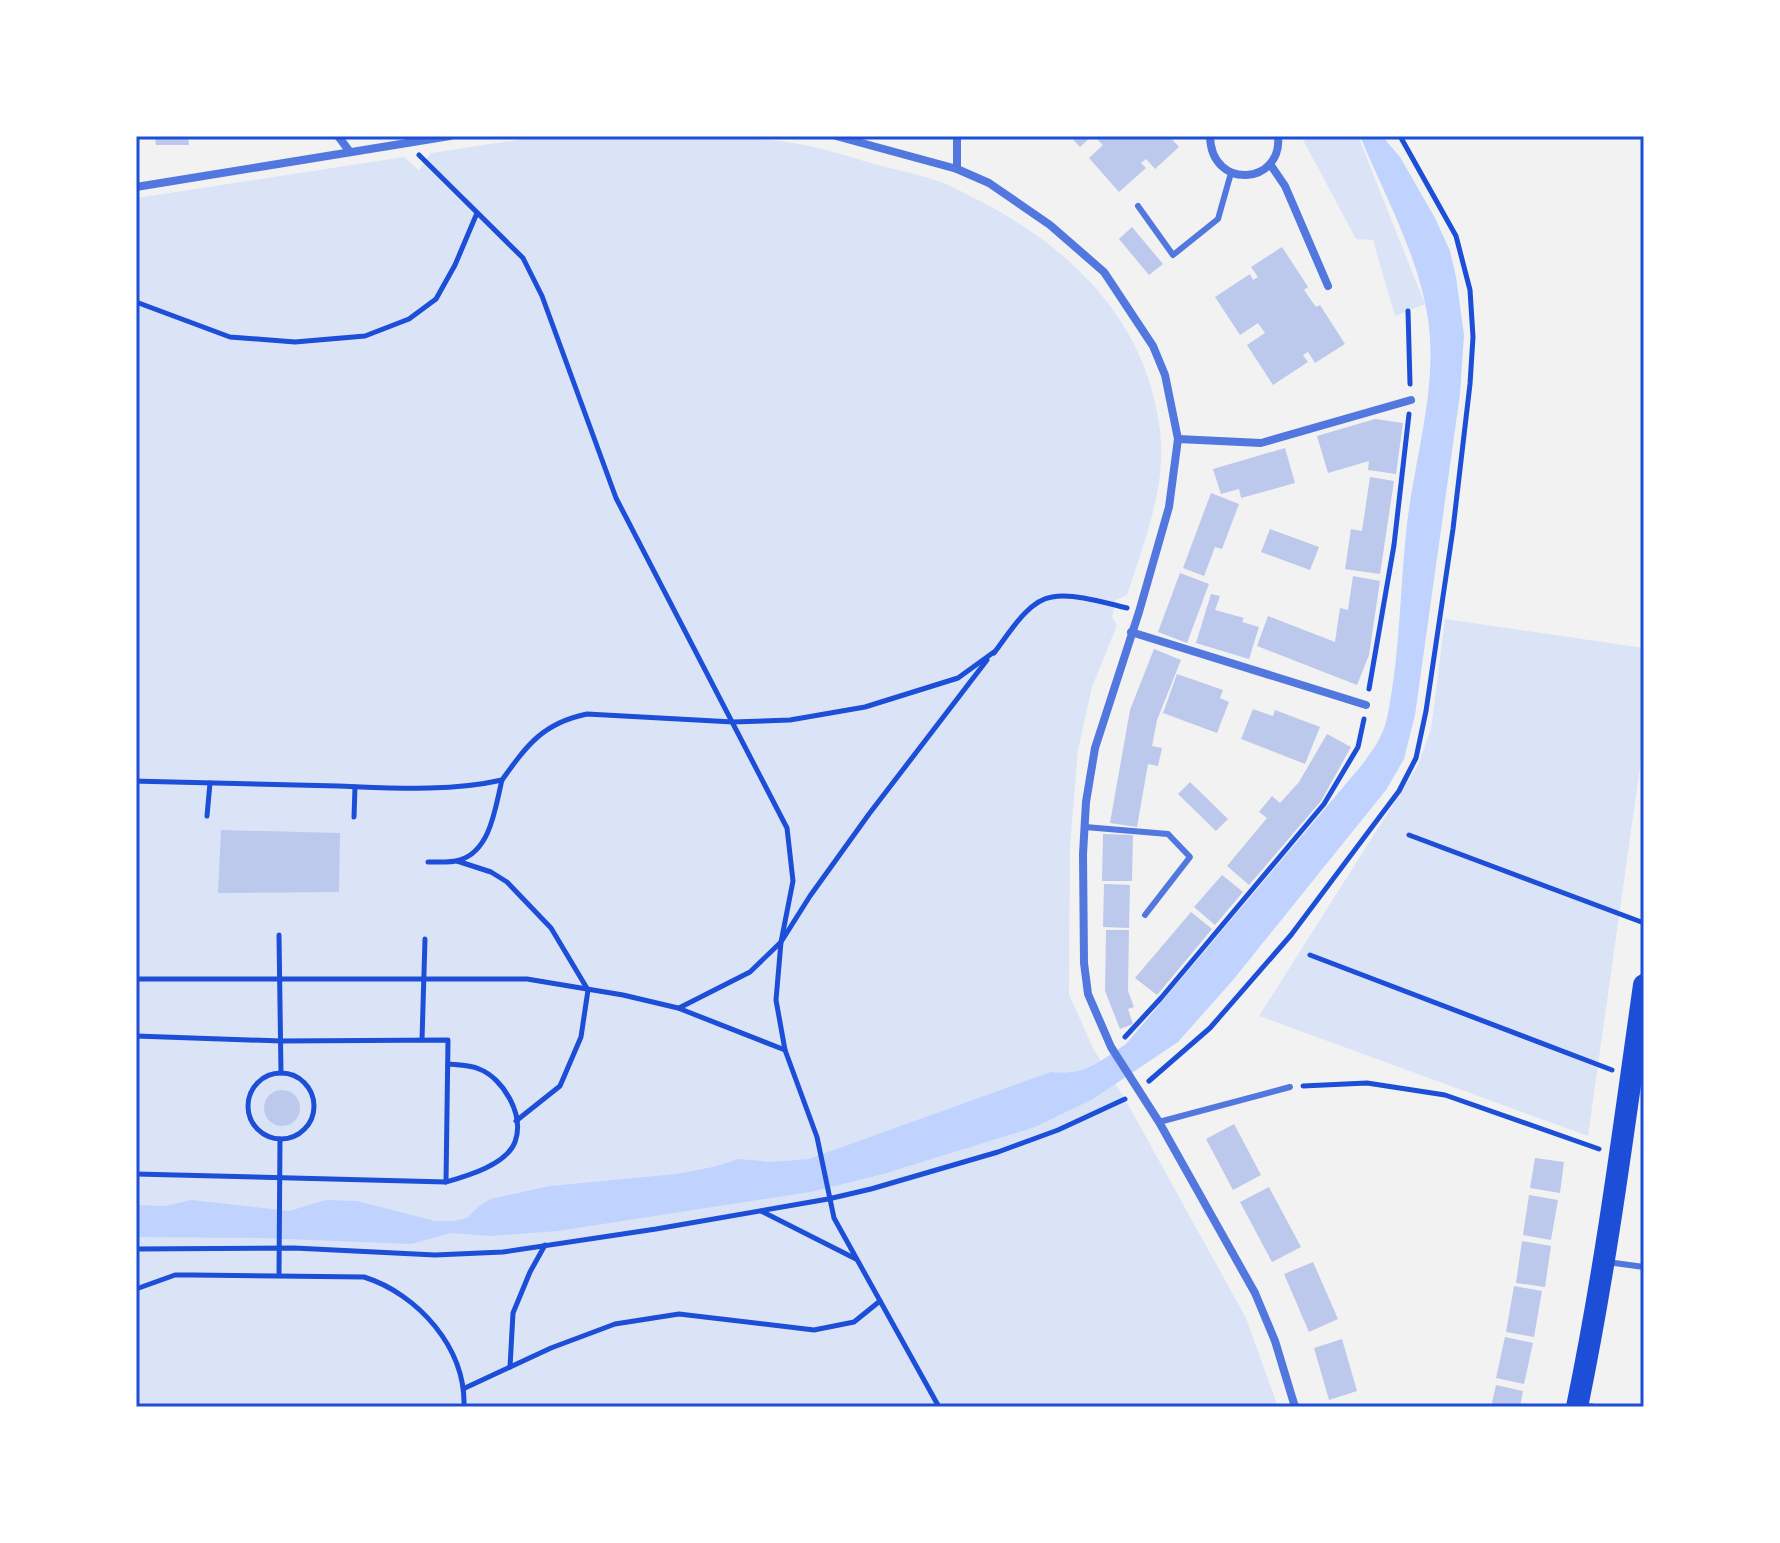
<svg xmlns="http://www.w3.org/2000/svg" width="1780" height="1543" font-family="'Times New Roman',serif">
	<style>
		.green { fill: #dbe4f7 }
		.water { fill: #bfd3fe }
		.building { fill: #bdc9ec }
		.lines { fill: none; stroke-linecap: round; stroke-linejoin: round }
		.path { stroke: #1d4ed8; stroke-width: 5 }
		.service { stroke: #5277de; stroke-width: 6 }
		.minor { stroke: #5277de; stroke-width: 8 }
		.trunk { stroke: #1d4ed8; stroke-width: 22 }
		.neatline { fill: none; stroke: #1d4ed8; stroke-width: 3 }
	</style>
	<rect width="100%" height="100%" fill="#f2f2f2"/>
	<g class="green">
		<path d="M544 136C624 136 706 131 786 142 816 146 845 155 874 164 897 170 922 175 944 183 957 188 969 196 982 202 1074 250 1147 323 1160 430 1167 487 1144 542 1127 595L1116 600 1112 617 1117 625 1092 687 1078 750 1070 846 1069 994 1094 1050 1125 1099 1246 1318 1278 1407H136V198L404 157 419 170 431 153Z"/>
		<path d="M1301 136H1358L1425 304 1395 316 1373 240 1356 239Z"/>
		<path d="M1445 619 1644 648V739L1588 1136 1259 1016 1418 765 1431 729Z"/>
	</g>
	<path class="water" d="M1360 136H1382L1400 157 1435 218 1450 251 1456 277 1464 335 1460 394 1415 715 1404 759 1386 790 1233 980 1178 1042 1093 1099 1035 1127 883 1174 810 1192 558 1231 490 1236 451 1233 411 1244 261 1238 136 1237V1205L165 1206 191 1200 289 1211 326 1200 357 1201 435 1221H453L467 1218 479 1206 491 1199 550 1186 676 1174 713 1167 739 1159 771 1162 809 1159 1051 1072C1086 1076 1098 1062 1126 1044L1361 766C1372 751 1383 737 1387 718 1400 657 1400 587 1407 524 1415 456 1438 387 1428 319 1419 257 1384 194 1360 136Z"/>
	<g class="building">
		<path d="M155 136H188L189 145H156Z"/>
		<path d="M1070 136H1092L1080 147Z"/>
		<path d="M1094 136H1169L1179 147 1155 169 1146 159 1141 163 1146 168 1119 192 1089 158 1103 145Z"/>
		<path d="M1132 227 1163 264 1149 275 1119 239Z"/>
		<path d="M1282 247 1308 287 1304 290 1316 307 1320 305 1345 344 1315 363 1308 352 1303 355 1308 362 1273 385 1247 345 1265 333 1258 323 1240 335 1215 297 1250 274 1253 280 1258 277 1251 267Z"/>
		<path d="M1375 419 1403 423 1396 474 1368 470 1369 461 1328 473 1317 436Z"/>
		<path d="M1285 448 1295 483 1241 498 1239 489 1221 494 1213 469Z"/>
		<path d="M1370 477 1394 481 1380 574 1345 569 1351 529 1362 531Z"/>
		<path d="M1211 493 1239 504 1222 549 1215 547 1204 576 1183 568Z"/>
		<path d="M1270 529 1319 547 1310 570 1261 552Z"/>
		<path d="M1180 573 1209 584 1187 643 1158 632Z"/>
		<path d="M1353 576 1380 581 1369 655 1357 685 1257 646 1268 616 1335 642 1340 608 1348 610Z"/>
		<path d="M1211 594 1220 596 1215 610 1244 618 1242 622 1259 627 1249 659 1196 643Z"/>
		<path d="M1154 649 1181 660 1157 720 1152 746 1162 748 1158 766 1148 764 1137 827 1110 823 1130 710Z"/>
		<path d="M1177 674 1223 690 1220 698 1229 702 1217 733 1163 713Z"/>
		<path d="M1253 709 1273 716 1275 710 1320 727 1305 764 1241 739Z"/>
		<path d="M1327 734 1351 747 1321 801 1249 885 1227 866 1267 818 1259 812 1272 796 1280 803 1299 782Z"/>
		<path d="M1190 782 1228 819 1216 831 1178 794Z"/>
		<path d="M221 830 340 833 339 892 218 893Z"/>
		<path d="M1103 834 1133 835 1132 881H1102Z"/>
		<path d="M1222 875 1243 892 1215 925 1194 907Z"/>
		<path d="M1104 884 1130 885 1129 928 1103 927Z"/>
		<path d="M1191 912 1212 929 1157 995 1135 978Z"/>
		<path d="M1106 930H1129L1128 991 1134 1007 1128 1009 1133 1024 1120 1029 1105 991Z"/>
		<circle cx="282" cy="1108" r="18"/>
		<path d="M1234 1124 1261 1175 1233 1190 1206 1139Z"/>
		<path d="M1535 1158 1564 1162 1560 1193 1530 1188Z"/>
		<path d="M1269 1187 1301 1247 1272 1262 1240 1202Z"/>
		<path d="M1529 1195 1558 1200 1551 1240 1523 1235Z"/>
		<path d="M1522 1241 1551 1246 1545 1287 1516 1283Z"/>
		<path d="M1313 1262 1338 1319 1309 1332 1284 1274Z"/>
		<path d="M1514 1286 1542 1291 1534 1337 1506 1332Z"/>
		<path d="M1505 1337 1533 1343 1524 1384 1496 1378Z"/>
		<path d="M1342 1339 1357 1391 1329 1400 1314 1348Z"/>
		<path d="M1496 1385 1523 1391 1520 1407H1491Z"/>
	</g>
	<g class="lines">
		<g class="path">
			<path d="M419 155 523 258 542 296 616 498 787 828 793 881 781 942 750 972 679 1008"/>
			<path d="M136 302 230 337 295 342 365 336 409 319 436 299 455 265 477 213"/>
			<path d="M1408 311 1410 384"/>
			<path d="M994 653C1008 635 1028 600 1052 597 1074 593 1106 603 1127 608"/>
			<path d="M1369 689 1394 545 1409 414"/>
			<path d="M136 781C203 783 270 784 338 786 392 788 449 792 502 780 527 745 543 723 587 714L733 722 790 720 865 707 958 678 994 652"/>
			<path d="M207 816 210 783"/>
			<path d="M354 817 355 787"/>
			<path d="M1409 835 1644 923"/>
			<path d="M457 861 491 872 507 882 551 928 588 990 581 1037 560 1086 516 1121"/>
			<path d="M428 862C438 862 450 863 460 860 491 850 495 808 502 780"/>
			<path d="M279 935 281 1073"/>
			<path d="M1310 955 1612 1070"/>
			<path d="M136 979H527L623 995 678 1008 785 1050 817 1137 834 1218 939 1407"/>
			<path d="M136 1036 281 1041 448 1040 446 1182 136 1174"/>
			<path d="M1125 1037 1161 998 1324 804 1358 747 1364 719"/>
			<path d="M422 1040 425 939"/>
			<path d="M785 1050 776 1000 781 942 810 896 869 814 987 660"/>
			<circle cx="281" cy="1106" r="33"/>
			<path d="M1149 1081 1210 1028 1291 935 1399 791 1416 758 1426 711 1453 529 1470 384 1473 337 1470 290 1456 236 1400 136"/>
			<path d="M1303 1086 1367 1083 1445 1095 1599 1149"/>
			<path d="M446 1182C467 1176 506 1165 515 1142 525 1115 503 1078 479 1069 470 1065 458 1065 448 1064"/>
			<path d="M761 1211 856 1259"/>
			<path d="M136 1249 294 1248 435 1255 503 1252 656 1229 828 1199 871 1189 998 1152 1058 1130 1125 1099"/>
			<path d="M279 1275 280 1139"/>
			<path d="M136 1289 175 1275H192L364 1277C418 1294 466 1348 464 1407"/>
			<path d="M510 1367 513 1313 530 1272 545 1245"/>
			<path d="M465 1388 551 1348 615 1324 679 1314 814 1330 854 1322 880 1301"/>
		</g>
		<g class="service">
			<path d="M1138 206 1173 255 1218 219 1231 173"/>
			<path d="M1085 827 1168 834 1190 857 1145 915"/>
			<path d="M1159 1122 1290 1087"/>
			<path d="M1607 1262 1644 1267"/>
			<path d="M1581 1405 1595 1407"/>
		</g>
		<g class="minor">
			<path d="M338 136 350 152"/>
			<path d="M836 136 957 169 989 183 1050 225 1104 272 1153 346 1165 375 1178 439 1169 507 1139 612 1095 748 1086 802 1083 854 1084 963 1088 994 1111 1047 1159 1122 1255 1293 1275 1341 1295 1407"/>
			<path d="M1210 136C1211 191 1283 185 1278 136"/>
			<path d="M1270 164 1285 186 1328 286"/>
			<path d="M957 169V136"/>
			<path d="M136 187 450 136"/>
			<path d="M1178 439 1261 443 1411 400"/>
			<path d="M1131 632 1366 705"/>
		</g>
		<path class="trunk" d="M1577 1407C1606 1267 1624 1126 1644 985"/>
	</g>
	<rect width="1780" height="1543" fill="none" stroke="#ffffff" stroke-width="276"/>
	<rect x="138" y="138" width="1504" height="1267" class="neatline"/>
</svg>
